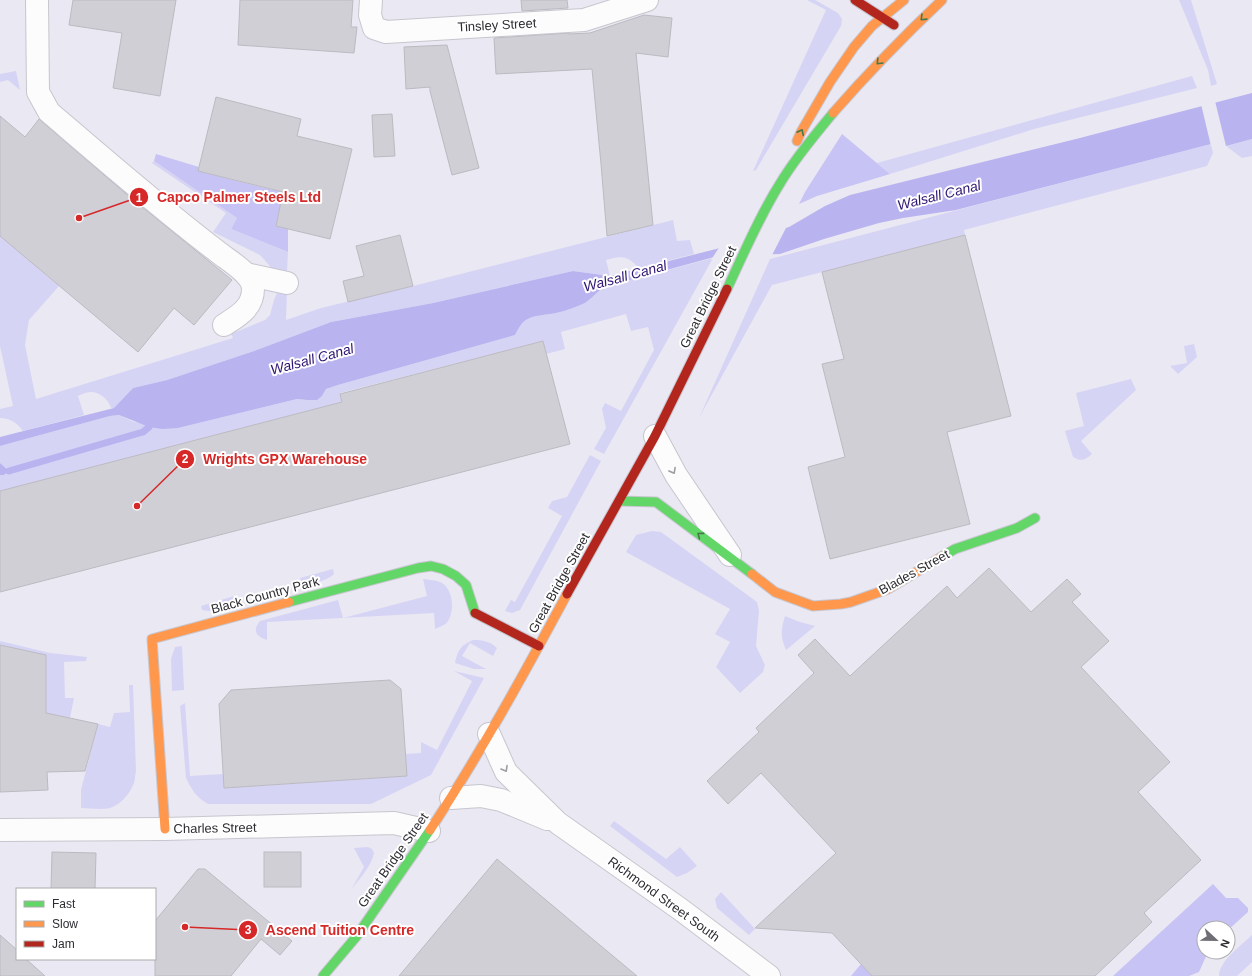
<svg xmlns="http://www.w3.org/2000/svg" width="1252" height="976" font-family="Arial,sans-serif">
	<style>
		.green { fill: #d6d4f5 }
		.forest { fill: #c7c3f4 }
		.water { fill: #b9b4f0 }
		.pier { fill: #eae8f2 }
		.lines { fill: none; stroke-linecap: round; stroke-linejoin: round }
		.stream { stroke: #b9b4f0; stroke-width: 7 }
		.building { fill: #d0cfd6; stroke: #bbbac1 }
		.street-casing { stroke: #c7c6ce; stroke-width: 24 }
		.fast-casing { stroke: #c7c6ce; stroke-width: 11 }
		.slow-casing { stroke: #c7c6ce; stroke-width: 11 }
		.jam-casing { stroke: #c7c6ce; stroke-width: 11 }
		.street { stroke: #fcfcfd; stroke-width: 22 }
		.fast { stroke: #63d668; stroke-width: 9 }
		.slow { stroke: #ff974d; stroke-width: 9 }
		.jam { stroke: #b3261e; stroke-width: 9 }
		.oneway { stroke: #45784a }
		.oneway2 { stroke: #9e9ea2 }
		.labels { text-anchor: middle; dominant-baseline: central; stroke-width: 4; stroke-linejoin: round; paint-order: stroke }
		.street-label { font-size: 13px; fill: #2c2c32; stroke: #fff }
		.water-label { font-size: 14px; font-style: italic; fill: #2f1572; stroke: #fff }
		.leader { fill: none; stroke: #d62828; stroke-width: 1.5 }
		.callout-dot { fill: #d62828; stroke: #fff; stroke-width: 1.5 }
		.mark-label { font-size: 12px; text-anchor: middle; font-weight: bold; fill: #fff }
		.callout-label { font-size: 14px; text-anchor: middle; font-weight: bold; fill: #d62828; stroke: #fff; stroke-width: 4; stroke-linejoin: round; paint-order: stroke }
	</style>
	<rect width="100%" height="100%" fill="#eae8f2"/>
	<g class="green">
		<path d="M807 0H815L838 13 842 19 841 26 756 170 753 171 826 10Z"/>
		<path d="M1179 0H1191L1217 84 1211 86 1208 70Z"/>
		<path d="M16 71 20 90 8 80 0 82V74Z"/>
		<path d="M1192 76 1197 88 1034 129 890 174 877 163Z"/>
		<path d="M1252 139V156L1242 158 1226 146Z"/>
		<path d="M1211 144 1213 153 1207 166 964 230 965 235 772 285 699 418 770 259Z"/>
		<path d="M154 161 237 218 231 229 288 252 287 273 274 272 269 265 260 255 213 232 226 213 152 163Z"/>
		<path d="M673 220 677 241 690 240 694 254 639 268C628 256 622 255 606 260L610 276 573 271 433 303 331 322 254 351 167 380 133 388 114 408H111C109 400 100 392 91 392 87 392 82 394 78 396L84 415 23 431C17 423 10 418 0 418V409L13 406 0 346V236L59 286 29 320 25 345 36 399 233 338 231 334 265 320 270 315 274 300 277 293 287 290 286 320 321 308 413 286Z"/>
		<path d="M713 258 604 454 594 449 606 428 602 409 605 403 621 411 654 350 648 327 631 331 626 314 561 332 565 349 546 354 543 341 340 393 342 402 0 491V475H4L9 471 0 463V446L110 416 119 415 134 422 178 428 297 399 307 400 322 396 326 389 338 385 515 335C518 330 520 324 526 320 534 315 546 315 556 313 566 311 576 307 585 303 590 300 598 291 604 287Z"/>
		<path d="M1194 344 1197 357 1178 374 1170 366 1187 363 1184 346Z"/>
		<path d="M1131 379 1136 390 1081 441 1092 454C1085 460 1082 462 1073 457L1065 431 1084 426 1076 393Z"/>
		<path d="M590 455 601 461 520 610 512 613 505 611 511 600 515 602 562 516 548 508 552 501 567 497Z"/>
		<path d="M652 531 661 532 757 602 759 610 756 646 765 665 763 672 740 693 716 667 730 642 715 634 730 609 626 552 636 535Z"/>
		<path d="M333 569 334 574C329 580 310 585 302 583L300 578Z"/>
		<path d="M423 579C430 580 437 580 442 583 453 590 455 610 448 621 446 625 439 627 435 629L434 613 267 622V640C256 637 252 630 260 621L338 600 343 618 427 596Z"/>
		<path d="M234 596 235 601 232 605 209 611 202 610 201 606Z"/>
		<path d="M785 616 800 622 815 626 786 650C780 636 781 630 785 616Z"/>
		<path d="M473 640C482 640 490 641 497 648L493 656 470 643 462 656 486 669H474L455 663C458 650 460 646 473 640Z"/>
		<path d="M0 641 50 653 87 657 86 661 64 662 65 698H74L70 718 46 713V655L0 645Z"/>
		<path d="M182 646 184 690 172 691 171 659 175 647Z"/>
		<path d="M454 671 484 678 431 775 371 804H208C197 798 191 789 186 778L180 706 185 703 190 776 223 774 225 788 406 776 405 754 421 753V742L437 750 472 681Z"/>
		<path d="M129 685H133L136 771C135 775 135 780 134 783 130 794 120 805 110 808 101 810 90 808 81 808V790L98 724 110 727 114 713 130 712Z"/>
		<path d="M614 821 666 859 680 847 697 866 687 873 677 877 610 826Z"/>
		<path d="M368 847 372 849 374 853C371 867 359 879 351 890L364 867 354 848Z"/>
		<path d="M721 892 755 929 749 935 717 908 715 899Z"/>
		<path d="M1252 935V962L1237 976H1219C1219 961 1242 945 1252 935Z"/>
	</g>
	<g class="forest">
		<path d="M842 134 890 174 817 196 799 204 805 192Z"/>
		<path d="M156 154 199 167 198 171 273 190 284 189 276 226 288 229V252L231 229 237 218 154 161Z"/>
		<path d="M1213 884 1226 898H1238L1248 908V912L1228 930V928H1204V952H1208L1199 972 1189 976H1113Z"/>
		<path d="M861 964 872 976H851Z"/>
	</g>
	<g class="water">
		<path d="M1252 93V139L1226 146 1211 144 956 210 903 218 879 223 824 239 780 254 718 256 604 287C598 291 590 300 585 303 576 307 566 311 556 313 546 315 534 315 526 320 520 324 518 330 515 335L338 385 326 389 322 396 317 400H307L297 399 178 428 162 429 149 427 119 415 110 416 0 446V437L114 408 133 388 167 380 254 351 331 322 433 303 573 271 610 276 716 249 789 227 825 206 850 195 1076 139Z"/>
		<path d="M0 463 9 471 4 475H0Z"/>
	</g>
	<g class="pier">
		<path d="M1215 101 1226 146 1228 147 1211 146 1201 104Z"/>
		<path d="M787 226 771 257 718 258 711 260 720 246Z"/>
	</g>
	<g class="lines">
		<path class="stream" d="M9 471 136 434 143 432 149 427"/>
	</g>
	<g class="building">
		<path d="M73 0H176L160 96 113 88 122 33 69 25Z"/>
		<path d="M240 0H353L351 27H357L354 53 238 45Z"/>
		<path d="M521 0H567L568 8 522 11Z"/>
		<path d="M644 15 672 18 668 57 636 53 653 225 607 236 601 164 592 69 496 74 494 38 569 33V34L590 33Z"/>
		<path d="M447 45 479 168 452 175 430 91V87L406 89 404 47Z"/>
		<path d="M216 97 301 119 297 136 352 149 330 239 276 226 283 192 198 171Z"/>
		<path d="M392 114 395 156 374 157 372 115Z"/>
		<path d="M0 116 25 137 39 119 125 193 232 280 194 325 174 308 138 352 0 236Z"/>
		<path d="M400 235 413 286 348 302 343 281 364 276 356 246Z"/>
		<path d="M965 235 1011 416 947 432 970 524 830 559 808 467 845 457 822 364 844 359 822 272Z"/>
		<path d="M543 341 570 444 0 592V491L342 402 340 394Z"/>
		<path d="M989 568 1031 612 1067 579 1081 594 1072 602 1109 641 1081 667 1170 762 1138 792 1201 860 1144 913 1152 922 1095 976H872L832 933 755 928 836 853 761 773 728 804 707 781 759 732 756 728 814 673 798 655 815 639 850 676 947 586 957 598Z"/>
		<path d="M0 645 46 655V713L98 724 85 771 47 772 48 790 0 792Z"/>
		<path d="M390 680 401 689 407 776 224 788 219 704 231 690Z"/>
		<path d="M52 852 96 853 95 889H51Z"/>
		<rect x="264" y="852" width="37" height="35"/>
		<path d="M497 859 577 926 637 976H399Z"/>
		<path d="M198 869H205L292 941 280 955 261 939 231 976H155V921Z"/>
		<path d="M0 935 17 950V959H26L45 976H0Z"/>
	</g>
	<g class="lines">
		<g class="street-casing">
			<g id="street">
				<path d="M37 0 38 92 49 112C105 160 160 208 218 252 229 261 253 274 253 289 253 308 238 316 224 325"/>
				<path d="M371 0 370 15 374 28 386 32 584 20 647 0"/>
				<path d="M246 274 287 283"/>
				<path d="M655 436 676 475 730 555"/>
				<path d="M489 734 506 772 558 823 680 909 769 976"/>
				<path d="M451 798 481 796 501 800 547 819"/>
				<path d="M0 830 165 829 394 823 429 831"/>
			</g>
		</g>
		<g class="fast-casing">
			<g id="fast">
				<path d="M727 289C744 253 760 215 781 182 796 157 815 135 833 113"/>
				<path d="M619 501 656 502 752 574"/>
				<path d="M943 556 955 549 1017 528 1035 518"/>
				<path d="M289 602 418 568 431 566 443 569 456 576 466 585 475 613"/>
				<path d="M323 976 356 937 430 830"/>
			</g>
		</g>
		<g class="slow-casing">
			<g id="slow">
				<path d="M833 113C868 73 904 36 942 0"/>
				<path d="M797 141 801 132 830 82 854 47 872 26 904 0"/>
				<path d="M752 574 775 592 813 606 841 604 851 602 888 589 943 556"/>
				<path d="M165 829 152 639 289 602"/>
				<path d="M430 830C480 754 524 674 567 594"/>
			</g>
		</g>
		<g class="jam-casing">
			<g id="jam">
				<path d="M855 0 894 25"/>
				<path d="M567 594 655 436 727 289"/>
				<path d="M475 613 539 646"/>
			</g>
		</g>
		<use href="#street" class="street"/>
		<use href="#fast" class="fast"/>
		<use href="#slow" class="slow"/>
		<use href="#jam" class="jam"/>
	</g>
	<defs><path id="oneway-chevron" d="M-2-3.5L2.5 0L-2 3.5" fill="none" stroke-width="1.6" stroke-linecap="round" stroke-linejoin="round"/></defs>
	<g class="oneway">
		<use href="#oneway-chevron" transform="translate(923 18) rotate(136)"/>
		<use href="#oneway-chevron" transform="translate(879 62) rotate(134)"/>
		<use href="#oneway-chevron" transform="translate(801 132) rotate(-64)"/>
		<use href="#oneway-chevron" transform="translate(700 535) rotate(-143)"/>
	</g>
	<g class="oneway2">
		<use href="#oneway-chevron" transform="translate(673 471) rotate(61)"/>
		<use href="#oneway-chevron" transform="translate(505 769) rotate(60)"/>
	</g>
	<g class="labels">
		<g class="street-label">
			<text transform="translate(497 25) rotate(-3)">Tinsley Street</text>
			<text transform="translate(708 297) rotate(-64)">Great Bridge Street</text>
			<text transform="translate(914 572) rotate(-29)">Blades Street</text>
			<text transform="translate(559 583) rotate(-61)">Great Bridge Street</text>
			<text transform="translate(265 595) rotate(-15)">Black Country Park</text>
			<text transform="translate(215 828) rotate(-1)">Charles Street</text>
			<text transform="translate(393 860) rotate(-55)">Great Bridge Street</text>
			<text transform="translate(664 899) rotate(36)">Richmond Street South</text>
		</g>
		<g class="water-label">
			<text transform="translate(939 195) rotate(-14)">Walsall Canal</text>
			<text transform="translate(625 276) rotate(-15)">Walsall Canal</text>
			<text transform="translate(312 359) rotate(-15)">Walsall Canal</text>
		</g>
	</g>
	<path class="leader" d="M79 218L139 197M137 506L185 459M185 927L248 930"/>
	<g class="callout-dot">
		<circle cx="79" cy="218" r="4"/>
		<circle cx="137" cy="506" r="4"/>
		<circle cx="185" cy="927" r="4"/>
		<circle cx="139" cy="197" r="10"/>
		<circle cx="185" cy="459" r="10"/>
		<circle cx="248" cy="930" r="10"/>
	</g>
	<g class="mark-label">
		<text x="139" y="202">1</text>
		<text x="185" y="463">2</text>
		<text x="248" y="934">3</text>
	</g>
	<g class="callout-label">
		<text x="239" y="202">Capco Palmer Steels Ltd</text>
		<text x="285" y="464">Wrights GPX Warehouse</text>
		<text x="340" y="935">Ascend Tuition Centre</text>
	</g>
	<rect x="16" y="888" width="140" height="72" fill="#ffffff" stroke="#ababad"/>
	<rect x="24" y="901" width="20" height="6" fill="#63d668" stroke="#ababad"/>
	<text x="52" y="908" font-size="12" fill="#2c2c32">Fast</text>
	<rect x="24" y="921" width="20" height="6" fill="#ff974d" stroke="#ababad"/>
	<text x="52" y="928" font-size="12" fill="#2c2c32">Slow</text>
	<rect x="24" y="941" width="20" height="6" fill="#b3261e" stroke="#ababad"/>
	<text x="52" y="948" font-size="12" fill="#2c2c32">Jam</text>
	<g transform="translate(1216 940) rotate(112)"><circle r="19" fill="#ffffff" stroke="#ababad"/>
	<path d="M0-3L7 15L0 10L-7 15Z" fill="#6e6e75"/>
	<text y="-6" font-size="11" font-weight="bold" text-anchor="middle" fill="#2c2c32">N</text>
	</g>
</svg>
